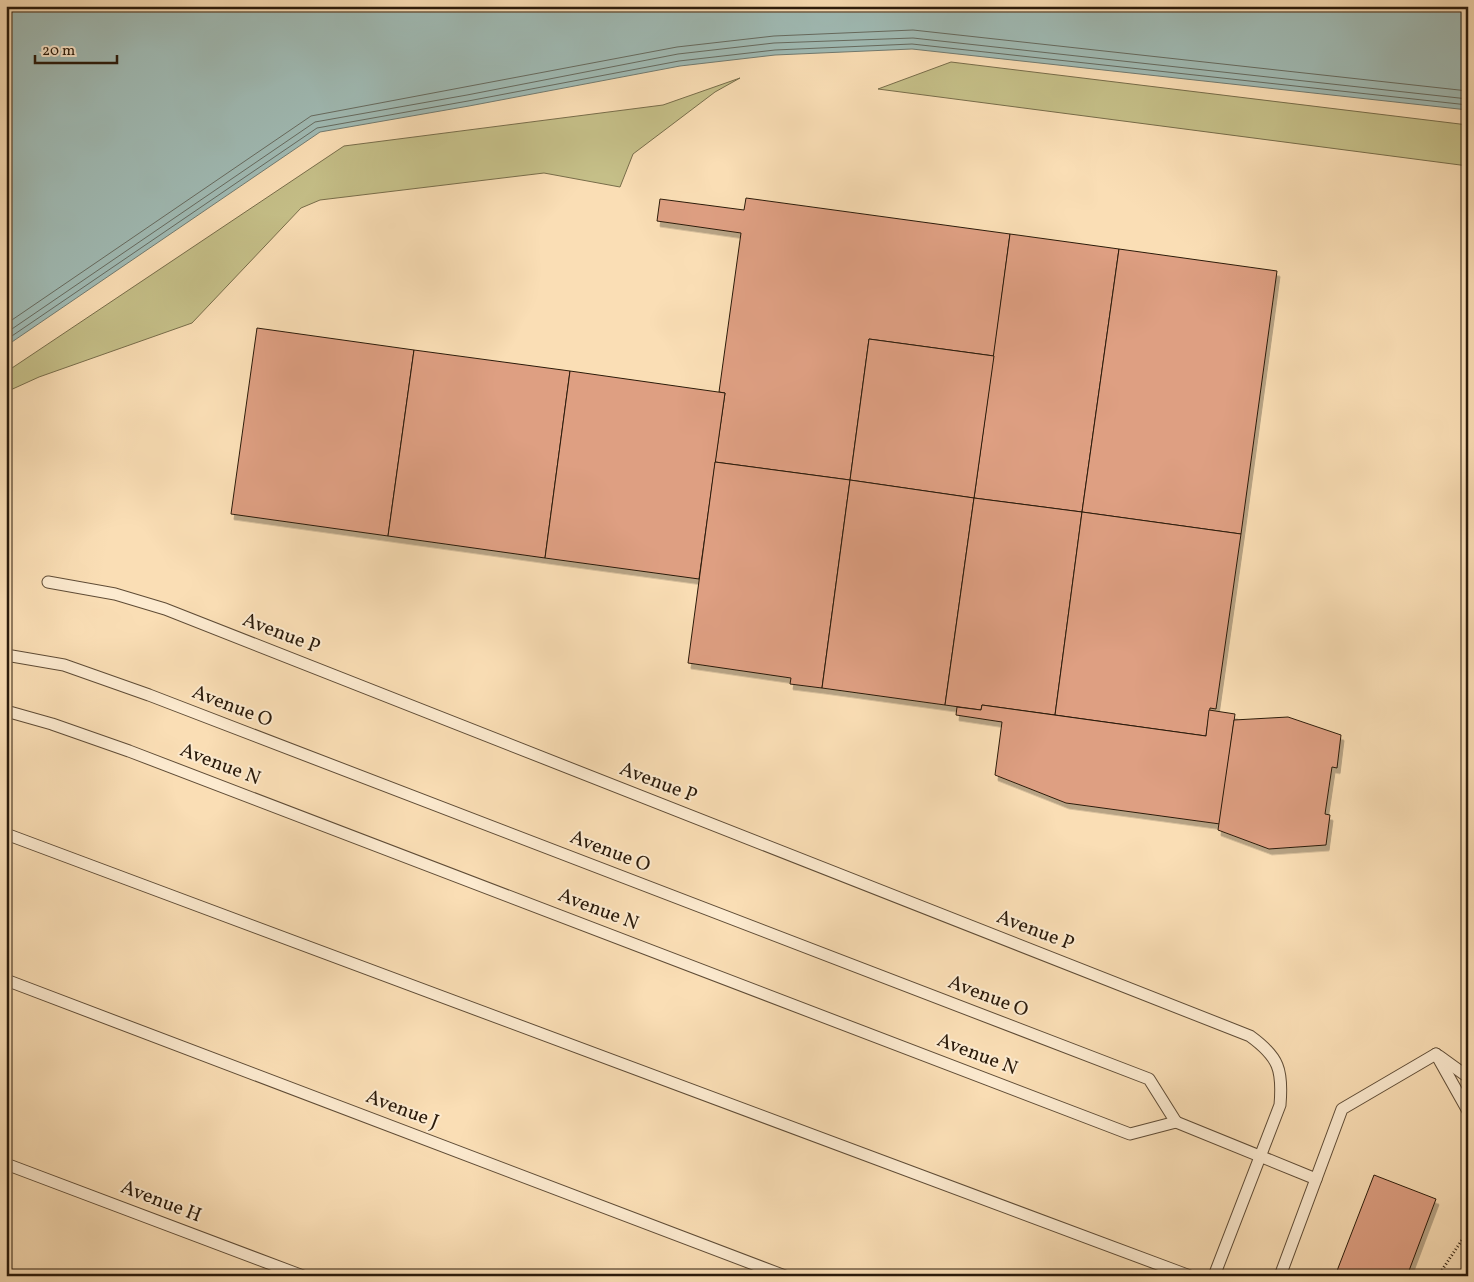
<svg xmlns="http://www.w3.org/2000/svg" width="1474" height="1282" font-family="Vollkorn,serif">
	<style>
		.green { fill: #c5bf88; stroke: #786d4a }
		.water { fill: #a0bbb5; stroke: #717b71 }
		.lines { fill: none; stroke-linecap: round; stroke-linejoin: round }
		.shore { stroke: #666b60; stroke-width: 1 }
		.building { fill: #de9f82; stroke: #2b1b0b; filter: url(#shadow) }
		.service-casing { stroke: #5f4c36; stroke-width: 13 }
		.path { stroke: #2b1b0b; stroke-width: 3; stroke-dasharray: 1 2.5; stroke-linecap: butt }
		.service { stroke: #fceacf; stroke-width: 11 }
		.labels { text-anchor: middle; dominant-baseline: central; stroke-width: 4; stroke-linejoin: round; paint-order: stroke }
		.street-label { font-size: 20px; fill: #2b1b0b; stroke: #fceacf }
	</style>
	<defs>
		<filter id="shadow"><feDropShadow dx="3" dy="5.5" stdDeviation="0" flood-color="#0004"/></filter>
	</defs>
	<rect width="100%" height="100%" fill="#fadeb5"/>
	<filter id="stains"><feTurbulence type="fractalNoise" baseFrequency=".004" numOctaves="4"/><feColorMatrix values="0 0 0 0 .2 0 0 0 0 .09 0 0 0 0 .02 0 0 0 .5 -.17"/></filter>
	<radialGradient id="worn" r=".72"><stop offset=".6" stop-color="#630" stop-opacity="0"/><stop offset="1" stop-color="#630" stop-opacity=".3"/></radialGradient>
	<g class="green">
		<path d="M951 62 1468 125V166L878 89Z"/>
		<path d="M740 78 715 92 633 154 620 187 544 173 320 200 301 208 192 323 39 377 6 392V372L344 146 663 105Z"/>
	</g>
	<path class="water" d="M6 6H1468V110L912 49 775 55 680 66 469 106 320 132 6 346Z"/>
	<g class="lines">
		<g class="shore">
			<path d="M6 324 311 116 677 47 774 36 913 30 1468 91"/>
			<path d="M6 333 315 122 467 95 678 54 774 43 913 38 1468 99"/>
			<path d="M6 340 317 128 468 101 679 61 775 50 912 44 1468 105"/>
		</g>
	</g>
	<g class="building">
		<path d="M746 198 1010 234 994 356 869 339 850 480 715 462 725 393 719 392 741 233 657 221 660 199 744 210Z"/>
		<path d="M1010 234 1119 249 1082 512 974 498Z"/>
		<path d="M1119 249 1277 271 1241 534 1082 512Z"/>
		<path d="M257 328 414 350 388 536 231 514Z"/>
		<path d="M869 339 994 356 974 498 850 480Z"/>
		<path d="M414 350 570 371 545 558 388 536Z"/>
		<path d="M570 371 725 393 699 579 545 558Z"/>
		<path d="M715 462 850 480 822 688 790 684 791 678 688 663Z"/>
		<path d="M850 480 974 498 945 705 822 688Z"/>
		<path d="M974 498 1082 512 1055 715 982 705 981 710 945 705Z"/>
		<path d="M1082 512 1241 534 1216 709 1210 708 1206 736 1055 715Z"/>
		<path d="M982 705 1206 736 1209 710 1235 714 1220 824 1066 803 995 775 1002 722 956 715 957 707 981 710Z"/>
		<path d="M1288 717 1341 735 1337 768 1332 767 1325 814 1330 815 1326 845 1269 849 1218 830 1234 720Z"/>
		<path d="M1374 1175 1436 1199 1407 1276H1335Z"/>
	</g>
	<g class="lines">
		<g class="service-casing">
			<g id="service">
				<path d="M48 582 115 594 165 609 1250 1036C1279 1057 1283 1070 1280 1105L1214 1276"/>
				<path d="M6 655 64 665 149 695 1149 1079 1176 1122"/>
				<path d="M6 711 52 724 129 751 1130 1134 1176 1122"/>
				<path d="M6 834 1190 1276"/>
				<path d="M6 980 785 1276"/>
				<path d="M1436 1054 1468 1111"/>
				<path d="M1439 1056 1468 1077"/>
				<path d="M1176 1122 1316 1179"/>
				<path d="M6 1164 303 1276"/>
				<path d="M1280 1276 1342 1109 1436 1054"/>
			</g>
		</g>
		<path class="path" d="M1438 1276 1468 1231"/>
		<use href="#service" class="service"/>
	</g>
	<g class="labels">
		<g class="street-label">
			<text transform="translate(281 634) rotate(21)">Avenue P</text>
			<text transform="translate(232 707) rotate(21)">Avenue O</text>
			<text transform="translate(220 765) rotate(21)">Avenue N</text>
			<text transform="translate(658 783) rotate(21)">Avenue P</text>
			<text transform="translate(610 852) rotate(21)">Avenue O</text>
			<text transform="translate(598 910) rotate(21)">Avenue N</text>
			<text transform="translate(1035 931) rotate(21)">Avenue P</text>
			<text transform="translate(988 997) rotate(21)">Avenue O</text>
			<text transform="translate(977 1055) rotate(21)">Avenue N</text>
			<text transform="translate(402 1110) rotate(21)">Avenue J</text>
			<text transform="translate(161 1202) rotate(21)">Avenue H</text>
		</g>
	</g>
	<rect width="1474" height="1282" fill="none" stroke="#fadeb5" stroke-width="25"/>
	<rect x="8" y="8" width="1459" height="1267" fill="none" stroke="#2b1b0b" stroke-width="2.5"/>
	<rect x="12" y="12" width="1449" height="1257" fill="none" stroke="#2b1b0b"/>
	<path d="M35 55v8h82v-8" fill="none" stroke="#2b1b0b" stroke-width="2.5"/>
	<text x="42" y="55" font-size="15" fill="#2b1b0b" stroke="#fceacf" stroke-width="4" paint-order="stroke">20 m</text>
	<rect width="100%" height="100%" filter="url(#stains)"/>
	<rect width="100%" height="100%" fill="url(#worn)"/>
</svg>
